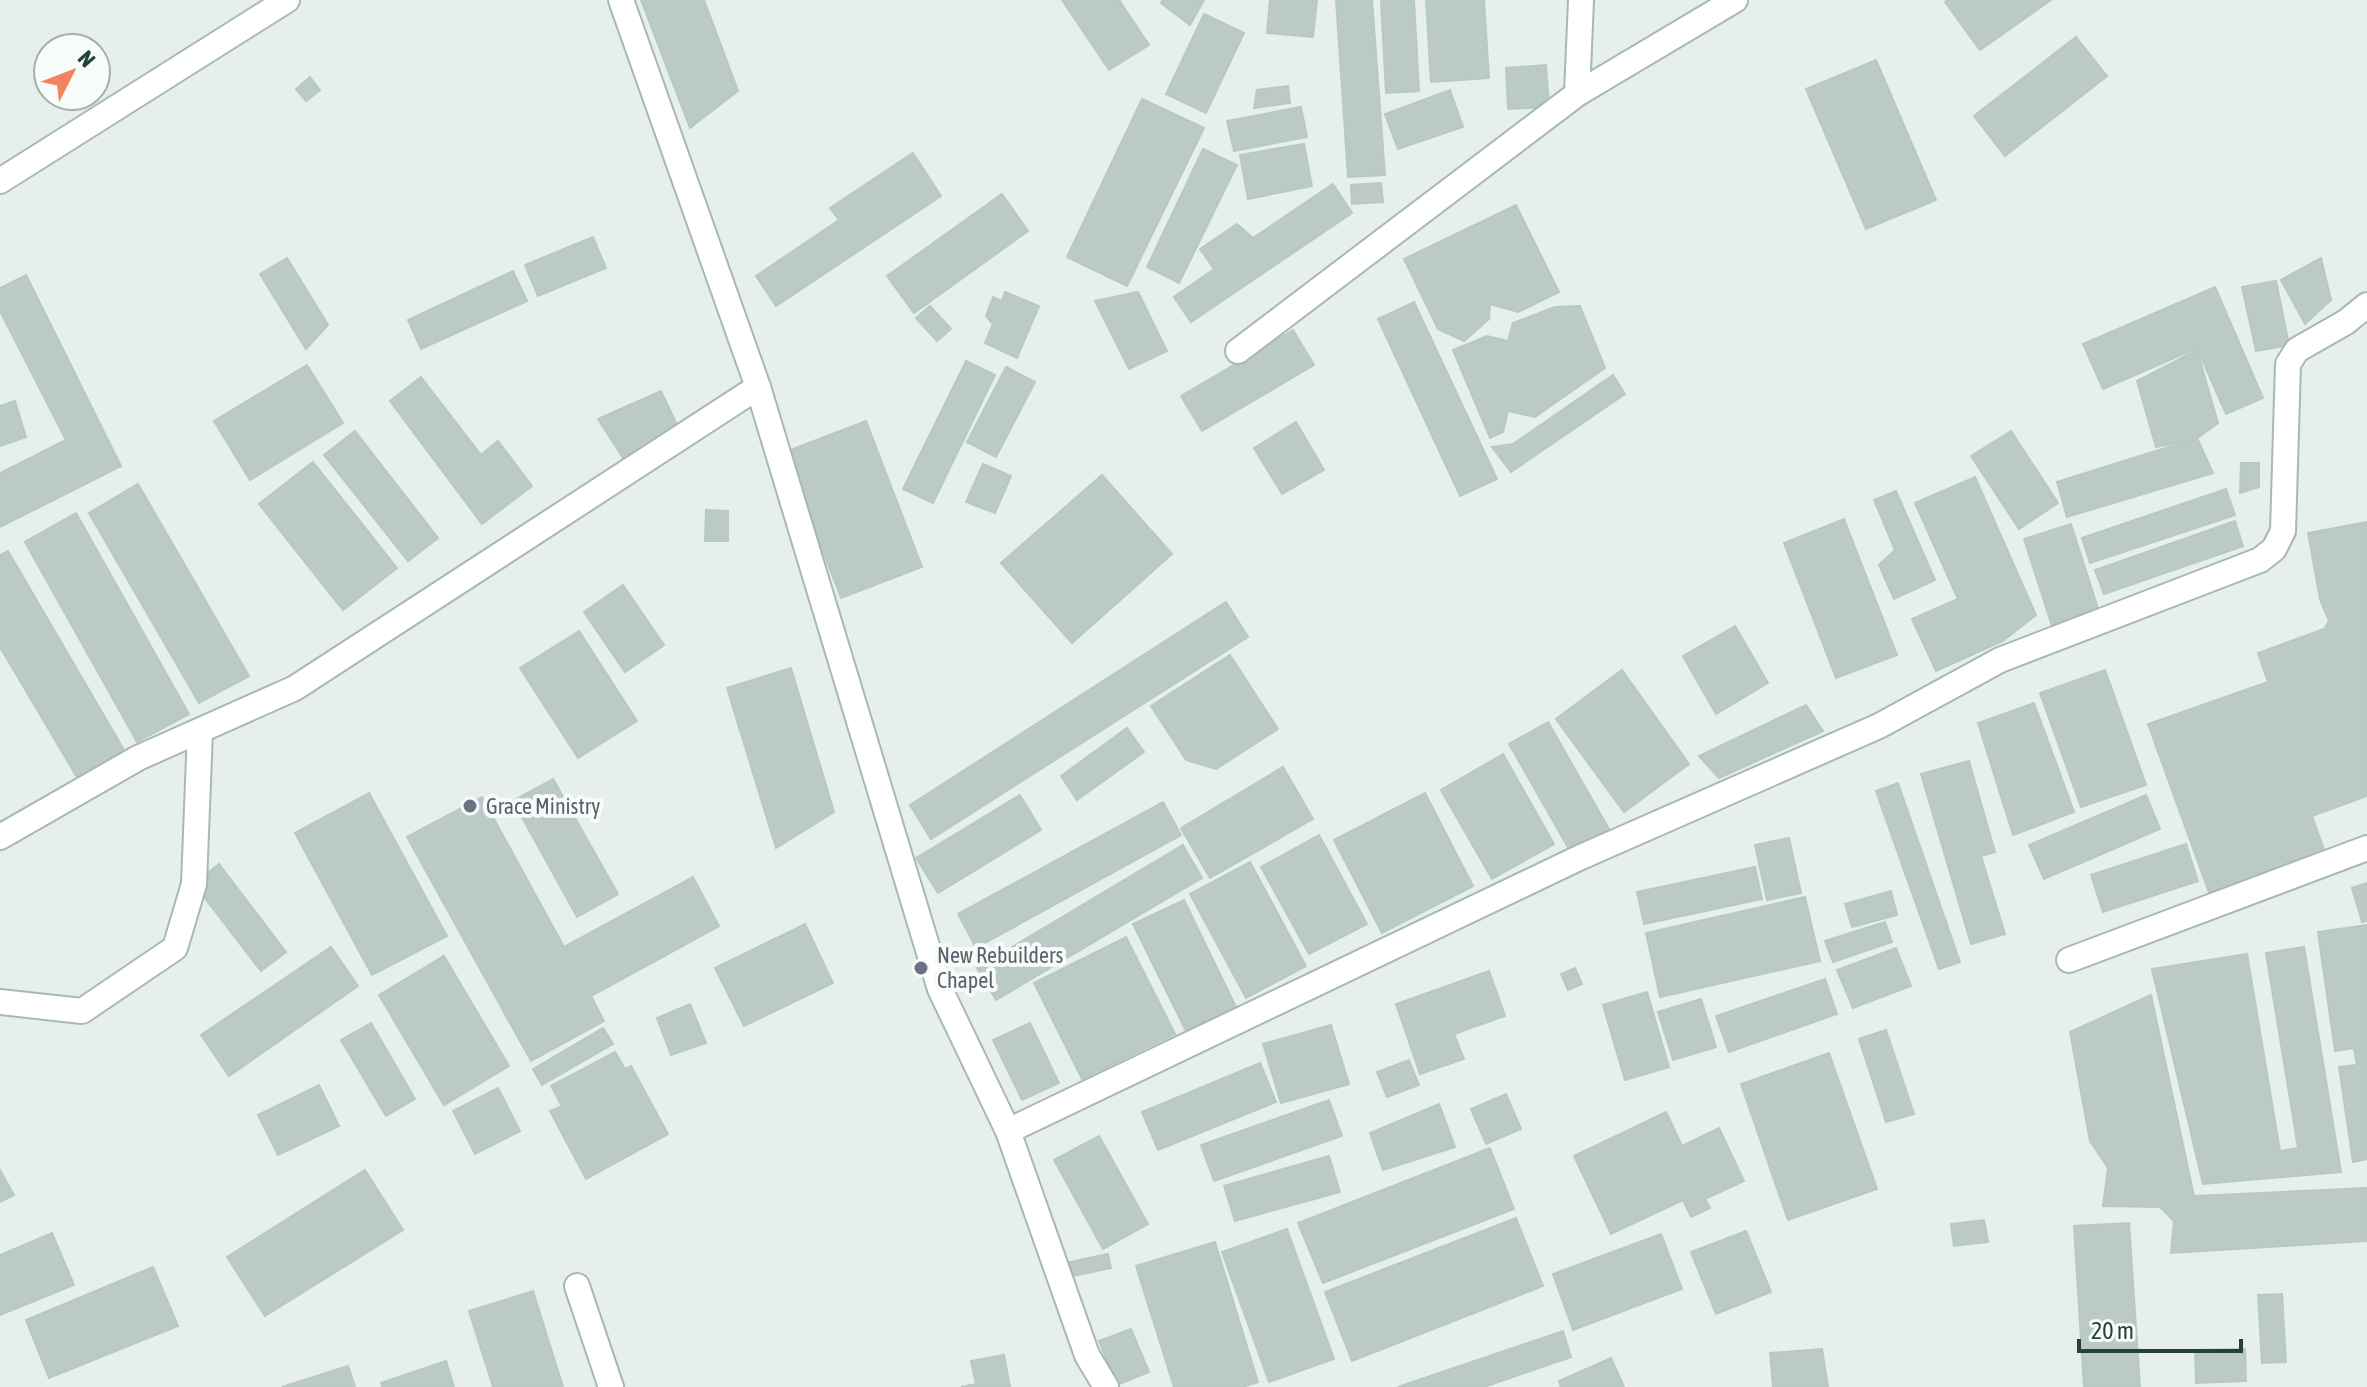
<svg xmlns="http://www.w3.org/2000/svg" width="2367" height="1387" font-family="'Asap Condensed',sans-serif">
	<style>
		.building { fill: #bbcac4; stroke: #b8c9c2; stroke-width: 2 }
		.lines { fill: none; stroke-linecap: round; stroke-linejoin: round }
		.service-casing { stroke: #a8b8b2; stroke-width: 28 }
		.minor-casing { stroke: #a8b8b2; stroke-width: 28 }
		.service { stroke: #fff; stroke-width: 24 }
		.minor { stroke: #fff; stroke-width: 24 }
		.worship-dot { fill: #6b7280; stroke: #f7fbf9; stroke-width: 3 }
		.labels { text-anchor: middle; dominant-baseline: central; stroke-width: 8; stroke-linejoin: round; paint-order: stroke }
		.worship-label { font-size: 22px; fill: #5b616d; stroke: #f7fbf9; text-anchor: start }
	</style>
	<rect width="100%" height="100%" fill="#e6efeb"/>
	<g class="building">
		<path d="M641 0H704L738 91 690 128Z"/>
		<path d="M1062 0H1119L1149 45 1109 70Z"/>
		<path d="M1163 0H1204L1190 25 1161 3Z"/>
		<path d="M1270 0H1317L1313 37 1267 33Z"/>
		<path d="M1336 0H1372L1385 175 1348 177Z"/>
		<path d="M1381 0H1414L1419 91 1386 93Z"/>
		<path d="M1426 0H1484L1489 78 1431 82Z"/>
		<path d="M1948 0H2051L1980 50 1945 2Z"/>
		<path d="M1204 14 1244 33 1206 113 1166 94Z"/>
		<path d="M2076 37 2107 76 2005 156 1974 116Z"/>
		<path d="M1876 60 1936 200 1866 229 1806 89Z"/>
		<path d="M1546 65 1549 107 1508 109 1506 68Z"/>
		<path d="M310 77 320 90 306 101 296 89Z"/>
		<path d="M1288 86 1290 103 1254 108 1257 90Z"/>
		<path d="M1450 90 1463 127 1398 149 1385 114Z"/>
		<path d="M1142 99 1204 128 1127 286 1067 257Z"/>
		<path d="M1301 107 1307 137 1234 151 1227 121Z"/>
		<path d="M1304 144 1312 186 1248 199 1240 155Z"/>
		<path d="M1203 149 1237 165 1179 283 1147 267Z"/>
		<path d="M913 153 941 196 776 306 756 276 839 220 830 208Z"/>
		<path d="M1381 183 1383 202 1352 204 1351 185Z"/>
		<path d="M1333 184 1352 213 1191 322 1174 297 1214 269 1200 249 1237 224 1253 238Z"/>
		<path d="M1002 194 1028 231 914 313 887 276Z"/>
		<path d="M1516 205 1559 292 1518 312 1490 304 1489 319 1464 341 1438 329 1404 259Z"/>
		<path d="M593 237 606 268 538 296 525 265Z"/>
		<path d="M287 258 328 325 306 349 260 274Z"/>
		<path d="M2321 258 2331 300 2305 324 2281 280Z"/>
		<path d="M513 271 527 301 421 349 408 320Z"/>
		<path d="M26 275 121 466 0 527V473L66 440 0 311V288Z"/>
		<path d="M2276 281 2289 345 2256 351 2242 287Z"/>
		<path d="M2215 287 2263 398 2226 414 2197 348 2103 389 2083 344Z"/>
		<path d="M1005 292 1039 306 1017 358 985 343 993 324 986 316 993 297 1002 301Z"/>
		<path d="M1138 292 1167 351 1129 369 1095 301Z"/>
		<path d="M1414 302 1497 479 1460 496 1378 319Z"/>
		<path d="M930 306 951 329 937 341 916 318Z"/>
		<path d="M1580 306 1605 368 1535 417 1508 411 1503 432 1490 438 1453 350 1487 336 1508 341 1513 323 1555 307Z"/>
		<path d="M1293 330 1314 365 1202 431 1181 396Z"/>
		<path d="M2197 350 2218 423 2197 438 2156 447 2137 381Z"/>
		<path d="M966 361 995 375 933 503 903 489Z"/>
		<path d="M307 365 343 423 250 480 214 421Z"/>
		<path d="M1006 367 1035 382 996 457 967 442Z"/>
		<path d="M1613 375 1625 394 1511 472 1492 447 1513 444Z"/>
		<path d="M421 377 481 455 498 441 532 486 482 524 390 401Z"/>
		<path d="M661 391 678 427 623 458 598 419Z"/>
		<path d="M15 401 26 437 0 446V406Z"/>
		<path d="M866 421 922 567 841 598 785 452Z"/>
		<path d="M1296 422 1324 470 1282 494 1254 448Z"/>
		<path d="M355 431 438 538 408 561 324 455Z"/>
		<path d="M2011 431 2058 503 2019 529 1971 456Z"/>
		<path d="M2197 438 2213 473 2067 517 2057 482Z"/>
		<path d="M313 462 397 568 343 610 259 504Z"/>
		<path d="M2241 463H2259V487L2240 493Z"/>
		<path d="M983 464 1011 476 995 513 966 502Z"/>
		<path d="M1102 475 1172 554 1072 643 1001 563Z"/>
		<path d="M1975 477 2036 615 2003 641 1936 671 1912 619 1958 599 1915 503Z"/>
		<path d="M138 484 249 676 199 703 89 513Z"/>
		<path d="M2226 489 2235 515 2090 563 2082 538Z"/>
		<path d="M1896 491 1935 580 1894 599 1879 565 1895 550 1874 500Z"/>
		<path d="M706 510 728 511V541H705Z"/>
		<path d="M76 513 189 714 137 742 25 542Z"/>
		<path d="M1844 519 1897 655 1836 678 1784 543Z"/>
		<path d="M2235 521 2243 546 2104 594 2095 570Z"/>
		<path d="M2367 522V796L2312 816 2327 858 2211 898 2148 724 2268 682 2258 653 2324 629 2329 621 2320 599 2308 533Z"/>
		<path d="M2071 524 2100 615 2053 629 2024 539Z"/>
		<path d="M8 551 128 757 81 784 0 647V555Z"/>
		<path d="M623 585 664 645 625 672 584 612Z"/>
		<path d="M1226 602 1248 637 931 839 910 805Z"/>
		<path d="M1735 626 1768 683 1716 714 1683 656Z"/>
		<path d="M579 631 637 721 578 758 520 668Z"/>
		<path d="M1230 655 1278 729 1216 769 1186 760 1151 706Z"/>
		<path d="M791 668 834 812 776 848 727 688Z"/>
		<path d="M1622 670 1689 764 1624 812 1556 719Z"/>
		<path d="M2105 670 2146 785 2081 807 2040 693Z"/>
		<path d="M2034 703 2074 812 2013 835 1978 723Z"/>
		<path d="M1806 705 1823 731 1719 778 1699 756Z"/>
		<path d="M1548 722 1609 829 1570 851 1509 744Z"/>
		<path d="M1127 728 1144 752 1077 800 1061 776Z"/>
		<path d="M1503 754 1554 844 1492 879 1441 790Z"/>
		<path d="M1969 761 1995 852 1981 856 2005 934 1971 944 1921 774Z"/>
		<path d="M1283 767 1313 819 1210 878 1181 828Z"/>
		<path d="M553 779 618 894 577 917 513 801Z"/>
		<path d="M1898 783 1960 962 1939 969 1876 791Z"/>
		<path d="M369 793 447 936 372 975 295 833Z"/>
		<path d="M1425 793 1473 886 1382 933 1334 840Z"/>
		<path d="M1020 795 1041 830 938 893 916 858Z"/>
		<path d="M2146 795 2160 829 2044 879 2029 845Z"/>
		<path d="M482 797 564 947 693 877 719 926 591 996 604 1021 531 1061 407 837Z"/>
		<path d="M1163 802 1181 835 976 948 958 914Z"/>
		<path d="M1319 835 1367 924 1309 954 1261 867Z"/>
		<path d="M1789 838 1801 893 1767 900 1755 845Z"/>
		<path d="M2186 844 2198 881 2103 912 2091 875Z"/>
		<path d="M1183 845 1202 878 996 1000 977 968Z"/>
		<path d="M1250 862 1306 966 1246 998 1190 894Z"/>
		<path d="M219 864 286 952 261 971 194 884Z"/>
		<path d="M1755 867 1762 899 1644 924 1637 892Z"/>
		<path d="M2367 883V921L2362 922 2352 888Z"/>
		<path d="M1891 891 1897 915 1852 927 1845 904Z"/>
		<path d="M1805 897 1820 961 1660 997 1646 933Z"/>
		<path d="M1184 900 1236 1007 1186 1031 1133 924Z"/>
		<path d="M1885 922 1892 942 1833 962 1825 941Z"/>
		<path d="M805 924 833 983 744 1026 715 968Z"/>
		<path d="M2367 925V1159L2353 1162 2339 1067 2357 1065 2354 1048 2335 1051 2318 932Z"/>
		<path d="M1126 937 1175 1034 1082 1079 1034 983Z"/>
		<path d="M331 947 358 986 229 1076 201 1035Z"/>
		<path d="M2304 947 2341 1172 2203 1184 2152 969 2247 954 2280 1151 2298 1148 2266 953Z"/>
		<path d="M1896 948 1911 986 1853 1008 1837 970Z"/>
		<path d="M444 956 509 1066 444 1105 379 995Z"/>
		<path d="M1575 968 1582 984 1568 990 1561 974Z"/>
		<path d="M1489 971 1505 1016 1454 1034 1464 1059 1420 1074 1396 1004Z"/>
		<path d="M1825 979 1837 1014 1729 1052 1716 1016Z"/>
		<path d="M1647 992 1669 1067 1625 1080 1603 1005Z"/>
		<path d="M2151 995 2194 1196 2367 1188V1241L2171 1253 2174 1221 2160 1207 2103 1206 2108 1168 2090 1141 2070 1032Z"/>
		<path d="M1701 999 1716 1047 1673 1060 1658 1012Z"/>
		<path d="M690 1004 706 1043 671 1055 657 1018Z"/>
		<path d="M371 1023 415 1099 386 1116 341 1040Z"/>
		<path d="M1030 1023 1059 1083 1022 1100 993 1040Z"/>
		<path d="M1331 1025 1349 1084 1281 1103 1263 1044Z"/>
		<path d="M603 1028 613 1044 542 1085 533 1069Z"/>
		<path d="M1886 1030 1914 1114 1886 1122 1859 1039Z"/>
		<path d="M615 1052 625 1069 631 1066 668 1134 586 1179 550 1111 562 1106 551 1086Z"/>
		<path d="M1829 1053 1877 1189 1788 1220 1741 1084Z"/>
		<path d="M1409 1060 1419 1085 1387 1097 1377 1072Z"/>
		<path d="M1260 1063 1276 1102 1158 1150 1142 1112Z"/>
		<path d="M319 1085 339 1126 278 1155 258 1115Z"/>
		<path d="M498 1088 520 1131 475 1154 453 1111Z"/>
		<path d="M1506 1094 1521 1129 1486 1144 1471 1109Z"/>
		<path d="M1329 1100 1342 1136 1214 1181 1201 1145Z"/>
		<path d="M1439 1104 1455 1147 1383 1170 1370 1133Z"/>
		<path d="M1666 1112 1682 1146 1719 1128 1744 1181 1705 1199 1710 1208 1691 1217 1683 1200 1611 1234 1574 1156Z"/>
		<path d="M1099 1136 1148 1224 1103 1249 1054 1160Z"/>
		<path d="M1490 1148 1514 1209 1323 1283 1298 1223Z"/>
		<path d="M1329 1156 1340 1192 1235 1221 1224 1186Z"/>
		<path d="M0 1170 14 1195 0 1202Z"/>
		<path d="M365 1170 403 1230 265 1316 227 1257Z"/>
		<path d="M1516 1218 1543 1286 1352 1361 1325 1292Z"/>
		<path d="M1984 1220 1988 1242 1954 1246 1951 1224Z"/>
		<path d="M2129 1223 2140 1387H2084L2074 1226Z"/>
		<path d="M1287 1229 1334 1359 1269 1382 1222 1252Z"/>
		<path d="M1746 1231 1771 1292 1716 1314 1691 1252Z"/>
		<path d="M52 1233 74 1285 0 1315V1255Z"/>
		<path d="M1661 1234 1682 1289 1573 1330 1553 1274Z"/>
		<path d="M1215 1242 1258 1382 1243 1387H1174L1136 1266Z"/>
		<path d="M1108 1254 1111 1268 1073 1276 1070 1262Z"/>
		<path d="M153 1267 178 1326 49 1378 26 1320Z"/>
		<path d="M533 1291 563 1387H493L469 1311Z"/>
		<path d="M2282 1294 2286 1362 2262 1363 2258 1295Z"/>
		<path d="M1131 1329 1149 1372 1117 1385 1099 1341Z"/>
		<path d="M1563 1331 1571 1357 1484 1387H1398Z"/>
		<path d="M1822 1349 1828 1387H1773L1770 1353Z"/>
		<path d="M2245 1349 2246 1381 2196 1383 2195 1350Z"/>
		<path d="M1004 1355 1010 1387H961L976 1384 971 1361Z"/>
		<path d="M1611 1358 1624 1387H1561L1559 1381Z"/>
		<path d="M446 1361 454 1387H382L381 1383Z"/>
		<path d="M348 1366 355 1387H282Z"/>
	</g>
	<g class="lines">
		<g class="service-casing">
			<path id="service" d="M0 181 287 0"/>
		</g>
		<g class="minor-casing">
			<g id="minor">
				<path d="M621 0 758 387 940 989 1008 1131 1087 1355 1106 1387"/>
				<path d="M1577 94 1581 0"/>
				<path d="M1238 351 1577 94 1735 0"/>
				<path d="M0 837 138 758 295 688 758 387"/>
				<path d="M2069 960 2367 848"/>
				<path d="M0 1002 82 1011 175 948 194 884 200 731"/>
				<path d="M1008 1131 1581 857 1879 726 2000 660 2260 560 2274 549 2283 531 2288 364 2297 350 2346 322 2367 305"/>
				<path d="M577 1286 611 1387"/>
			</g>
		</g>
		<use href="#service" class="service"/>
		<use href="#minor" class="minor"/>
	</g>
	<g class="worship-dot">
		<circle cx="470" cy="806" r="8"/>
		<circle cx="921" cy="968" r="8"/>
	</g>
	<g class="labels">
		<g class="worship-label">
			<text x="486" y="806">Grace Ministry</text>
			<text x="937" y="955">New Rebuilders<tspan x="937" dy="25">Chapel</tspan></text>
		</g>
	</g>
	<g transform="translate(72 72) rotate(48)"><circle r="38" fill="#f7fbf9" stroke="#a3b1ad" stroke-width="2"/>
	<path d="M0-6L14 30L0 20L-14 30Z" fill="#f4845f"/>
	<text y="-12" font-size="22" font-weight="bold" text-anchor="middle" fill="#24423a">N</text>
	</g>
	<path d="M2079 1339v12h162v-12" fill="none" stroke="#24423a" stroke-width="4"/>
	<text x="2091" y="1339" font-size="24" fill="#24423a" stroke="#f7fbf9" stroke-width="6" paint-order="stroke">20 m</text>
</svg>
